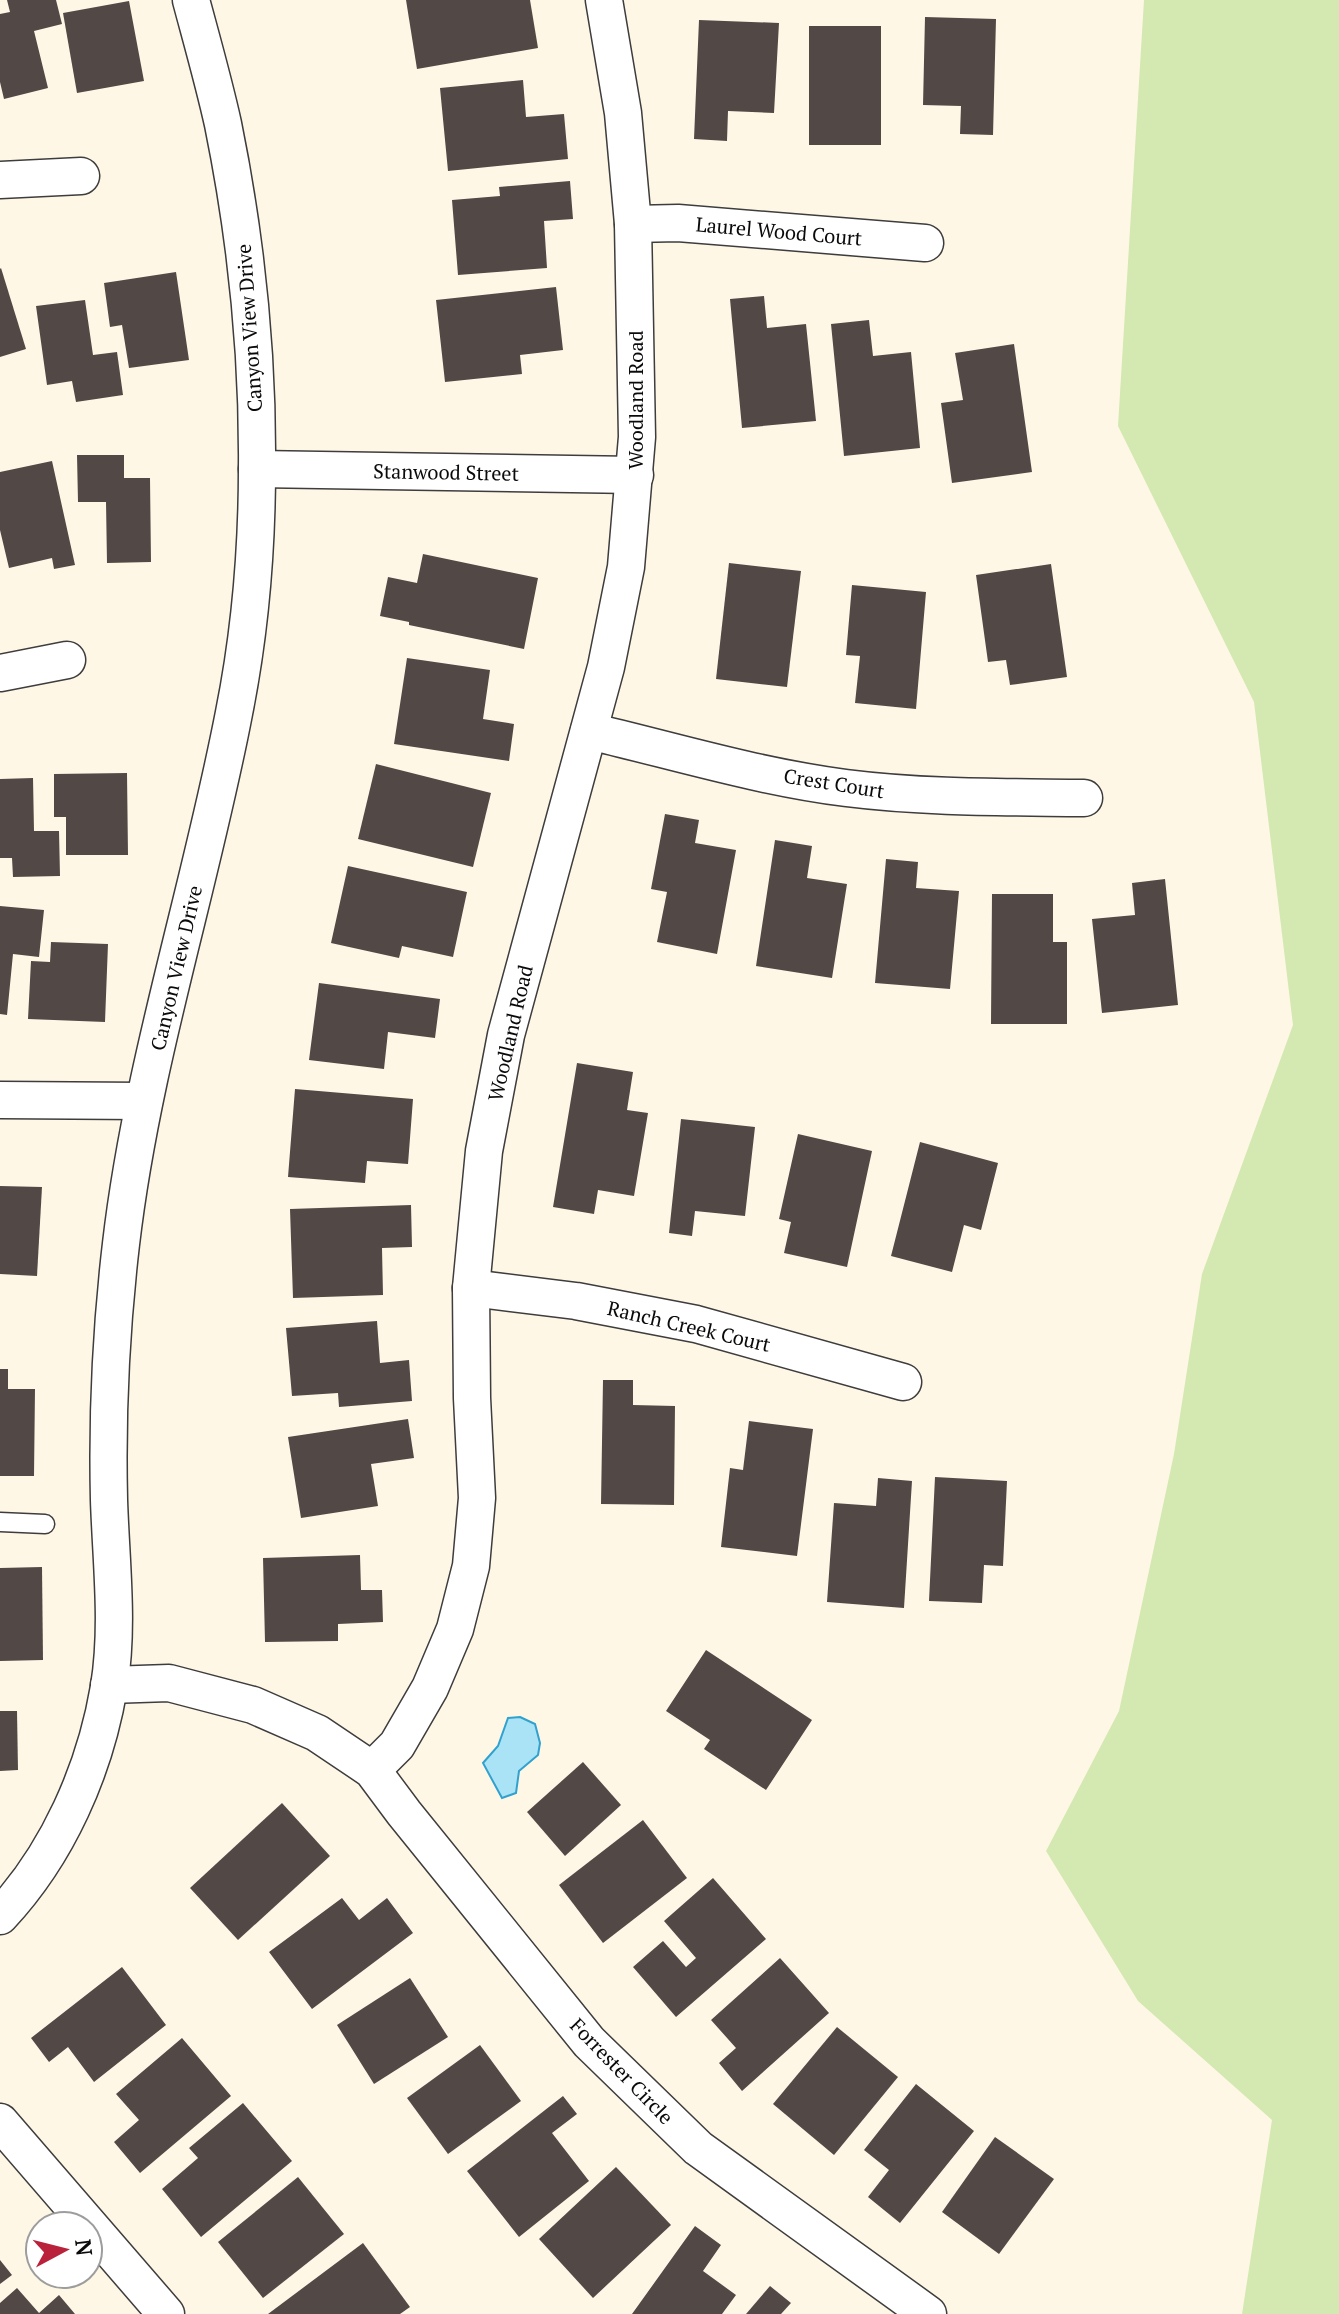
<svg xmlns="http://www.w3.org/2000/svg" width="1339" height="2314" font-family="'PT Serif',serif">
	<style>
		.green { fill: #d4e8b1 }
		.water { fill: #abe3f6; stroke: #31a1ce; stroke-width: 2 }
		.building { fill: #524946 }
		.lines { fill: none; stroke-linecap: round; stroke-linejoin: round }
		.lane-casing { stroke: #3d3d3d; stroke-width: 21 }
		.street-casing { stroke: #3d3d3d; stroke-width: 39 }
		.lane { stroke: #fff; stroke-width: 18 }
		.street { stroke: #fff; stroke-width: 36 }
		.labels { text-anchor: middle; dominant-baseline: central; stroke-width: 8; stroke-linejoin: round; paint-order: stroke }
		.street-label { font-size: 20px; fill: #0a0a0a; stroke: #fff }
	</style>
	<rect width="100%" height="100%" fill="#fff7e6"/>
	<path class="green" d="M1144 0H1339V2314H1242L1272 2120 1138 2001 1046 1851 1119 1711 1174 1454 1202 1274 1293 1025 1254 702 1118 426Z"/>
	<path class="water" d="M520 1717 535 1724 540 1743 538 1755 519 1771 516 1793 502 1798 483 1763 498 1746 508 1718Z"/>
	<g class="building">
		<path d="M7 0H56L62 24 34 31 48 88 4 99 0 82V14L10 12Z"/>
		<path d="M406 0H530L538 48 417 69Z"/>
		<path d="M129 1 144 81 77 93 63 13Z"/>
		<path d="M925 17 996 19 993 135 960 134 961 106 923 105Z"/>
		<path d="M699 20 779 23 774 113 728 111 727 141 694 139Z"/>
		<rect x="809" y="26" width="72" height="119"/>
		<path d="M523 80 526 117 564 114 568 159 448 171 440 88Z"/>
		<path d="M570 181 573 219 544 221 547 268 458 275 452 200 500 196 499 187Z"/>
		<path d="M1 268 26 349 0 357V269Z"/>
		<path d="M176 272 189 360 129 368 122 325 110 327 104 283Z"/>
		<path d="M556 287 563 350 520 355 522 374 445 382 436 300Z"/>
		<path d="M764 296 767 328 806 324 816 421 742 428 730 299Z"/>
		<path d="M85 300 93 355 117 352 123 395 76 402 72 381 47 385 36 306Z"/>
		<path d="M869 320 873 356 911 352 920 448 844 456 831 324Z"/>
		<path d="M1014 344 1032 472 952 483 941 403 963 400 955 353Z"/>
		<path d="M77 455H124V478H150L151 562 107 563 106 502H78Z"/>
		<path d="M52 461 75 565 54 569 52 558 9 568 0 530V472Z"/>
		<path d="M423 554 538 578 524 649 409 625V622L380 616 388 577 417 583Z"/>
		<path d="M729 563 801 571 787 687 716 679Z"/>
		<path d="M1051 564 1067 677 1010 685 1006 660 988 662 976 575Z"/>
		<path d="M852 585 926 592 916 709 855 703 860 656 846 655Z"/>
		<path d="M407 658 490 670 483 719 514 724 509 761 394 744Z"/>
		<path d="M376 764 491 793 473 867 358 839Z"/>
		<path d="M127 773 128 855H66V817H54V774Z"/>
		<path d="M33 778 34 831H59L60 876 13 877 12 858H0V779Z"/>
		<path d="M665 814 699 820 695 843 736 850 717 954 657 942 667 892 651 889Z"/>
		<path d="M775 840 812 846 807 878 847 884 832 978 756 966Z"/>
		<path d="M886 859 918 862 916 888 959 891 950 989 875 983Z"/>
		<path d="M348 866 467 892 453 957 402 946 399 958 331 943Z"/>
		<path d="M1165 879 1178 1005 1102 1013 1092 919 1135 915 1132 883Z"/>
		<path d="M992 894H1053V942H1067V1024H991Z"/>
		<path d="M0 906 44 910 39 957 13 954 7 1015 0 1014Z"/>
		<path d="M51 942 108 944 105 1022 28 1019 31 961 50 962Z"/>
		<path d="M319 983 440 999 435 1038 388 1032 384 1069 309 1060Z"/>
		<path d="M577 1063 633 1072 627 1110 648 1113 634 1196 598 1190 594 1214 553 1207Z"/>
		<path d="M295 1089 413 1099 408 1164 367 1161 365 1183 288 1177Z"/>
		<path d="M681 1119 755 1127 745 1216 695 1211 692 1236 669 1233Z"/>
		<path d="M798 1134 872 1151 847 1267 784 1253 791 1222 779 1219Z"/>
		<path d="M920 1142 998 1163 981 1230 964 1225 952 1272 891 1256Z"/>
		<path d="M0 1186 42 1187 37 1276 0 1274Z"/>
		<path d="M411 1205 412 1247 382 1248 383 1295 293 1298 290 1209Z"/>
		<path d="M377 1321 380 1363 409 1360 412 1401 339 1407 338 1393 292 1396 286 1328Z"/>
		<path d="M0 1369H8V1389H35L34 1476H0Z"/>
		<path d="M603 1380H633V1405L675 1406 674 1505 601 1504Z"/>
		<path d="M408 1419 414 1458 371 1464 378 1506 301 1518 288 1437Z"/>
		<path d="M749 1421 813 1429 797 1556 721 1547 730 1468 743 1470Z"/>
		<path d="M935 1477 1007 1481 1003 1566 984 1565 982 1603 929 1601Z"/>
		<path d="M878 1478 912 1481 904 1608 827 1602 834 1503 876 1506Z"/>
		<path d="M360 1555 361 1590H382L383 1622 338 1624V1641L265 1642 263 1558Z"/>
		<path d="M42 1567 43 1660 0 1661V1568Z"/>
		<path d="M706 1650 812 1720 766 1790 704 1749 710 1740 666 1711Z"/>
		<path d="M0 1711H17L18 1770 0 1771Z"/>
		<path d="M583 1762 621 1805 565 1856 527 1812Z"/>
		<path d="M282 1803 330 1856 238 1940 190 1888Z"/>
		<path d="M643 1820 687 1878 603 1943 559 1885Z"/>
		<path d="M713 1878 766 1939 676 2017 633 1967 663 1941 686 1967 696 1958 664 1921Z"/>
		<path d="M342 1898 359 1920 387 1898 413 1933 312 2009 269 1952Z"/>
		<path d="M780 1958 829 2013 742 2091 719 2063 736 2048 711 2020Z"/>
		<path d="M122 1967 166 2025 94 2082 68 2047 49 2062 31 2038Z"/>
		<path d="M410 1978 448 2037 374 2084 337 2025Z"/>
		<path d="M837 2027 898 2077 834 2155 773 2104Z"/>
		<path d="M182 2038 231 2096 140 2173 114 2142 139 2120 116 2094Z"/>
		<path d="M480 2045 521 2101 448 2154 407 2098Z"/>
		<path d="M916 2084 974 2131 900 2223 868 2197 889 2170 864 2150Z"/>
		<path d="M563 2096 577 2114 552 2133 589 2181 519 2237 467 2171Z"/>
		<path d="M243 2103 292 2161 201 2237 162 2189 198 2158 189 2148Z"/>
		<path d="M995 2137 1054 2179 999 2254 942 2212Z"/>
		<path d="M616 2167 671 2225 593 2298 539 2239Z"/>
		<path d="M298 2177 344 2234 263 2298 218 2242Z"/>
		<path d="M695 2226 721 2245 703 2271 736 2295 722 2314H632Z"/>
		<path d="M363 2243 410 2307 400 2314H268Z"/>
		<path d="M0 2260 12 2275 0 2284Z"/>
		<path d="M770 2286 791 2303 781 2314H746Z"/>
		<path d="M17 2288 39 2313 59 2295 75 2314H0V2303Z"/>
	</g>
	<g class="lines">
		<g class="lane-casing">
			<path id="lane" d="M0 1522 45 1524"/>
		</g>
		<g class="street-casing">
			<g id="street">
				<path d="M0 180 81 176"/>
				<path d="M633 224 678 223 925 243"/>
				<path d="M257 469 635 475"/>
				<path d="M0 673 67 660"/>
				<path d="M589 731C674 751 759 777 846 788 925 798 1004 797 1084 798"/>
				<path d="M0 1100 144 1101"/>
				<path d="M471 1288 576 1301 696 1324 903 1382"/>
				<path d="M109 1685 169 1683 253 1705 317 1733 372 1770 404 1813 589 2042 698 2148 928 2314"/>
				<path d="M372 1770 397 1745 430 1688 455 1629 471 1566 477 1498 472 1398 471 1288 484 1151 506 1035 606 667 626 567 637 437 633 224 623 113 604 0"/>
				<path d="M0 1916C58 1854 95 1770 109 1687 119 1626 111 1562 109 1500 107 1415 111 1329 121 1244 142 1064 200 890 234 713 250 633 257 549 257 468 258 352 246 237 223 124 214 83 202 41 191 0"/>
				<path d="M0 2122 166 2314"/>
			</g>
		</g>
		<use href="#lane" class="lane"/>
		<use href="#street" class="street"/>
	</g>
	<g class="labels">
		<g class="street-label">
			<text transform="translate(779 231) rotate(5)">Laurel Wood Court</text>
			<text transform="translate(249 328) rotate(-94)">Canyon View Drive</text>
			<text transform="translate(635 400) rotate(-90)">Woodland Road</text>
			<text transform="translate(446 472) rotate(1)">Stanwood Street</text>
			<text transform="translate(834 783) rotate(9)">Crest Court</text>
			<text transform="translate(176 968) rotate(-77)">Canyon View Drive</text>
			<text transform="translate(510 1033) rotate(-77)">Woodland Road</text>
			<text transform="translate(689 1326) rotate(13)">Ranch Creek Court</text>
			<text transform="translate(622 2071) rotate(46)">Forrester Circle</text>
		</g>
	</g>
	<g transform="translate(64 2250) rotate(83)"><circle r="38" fill="#ffffff" stroke="#9d9d9d" stroke-width="2"/>
	<path d="M0-6L14 30L0 20L-14 30Z" fill="#b9223a"/>
	<text y="-12" font-size="22" font-weight="bold" text-anchor="middle" fill="#0a0a0a">N</text>
	</g>
</svg>
